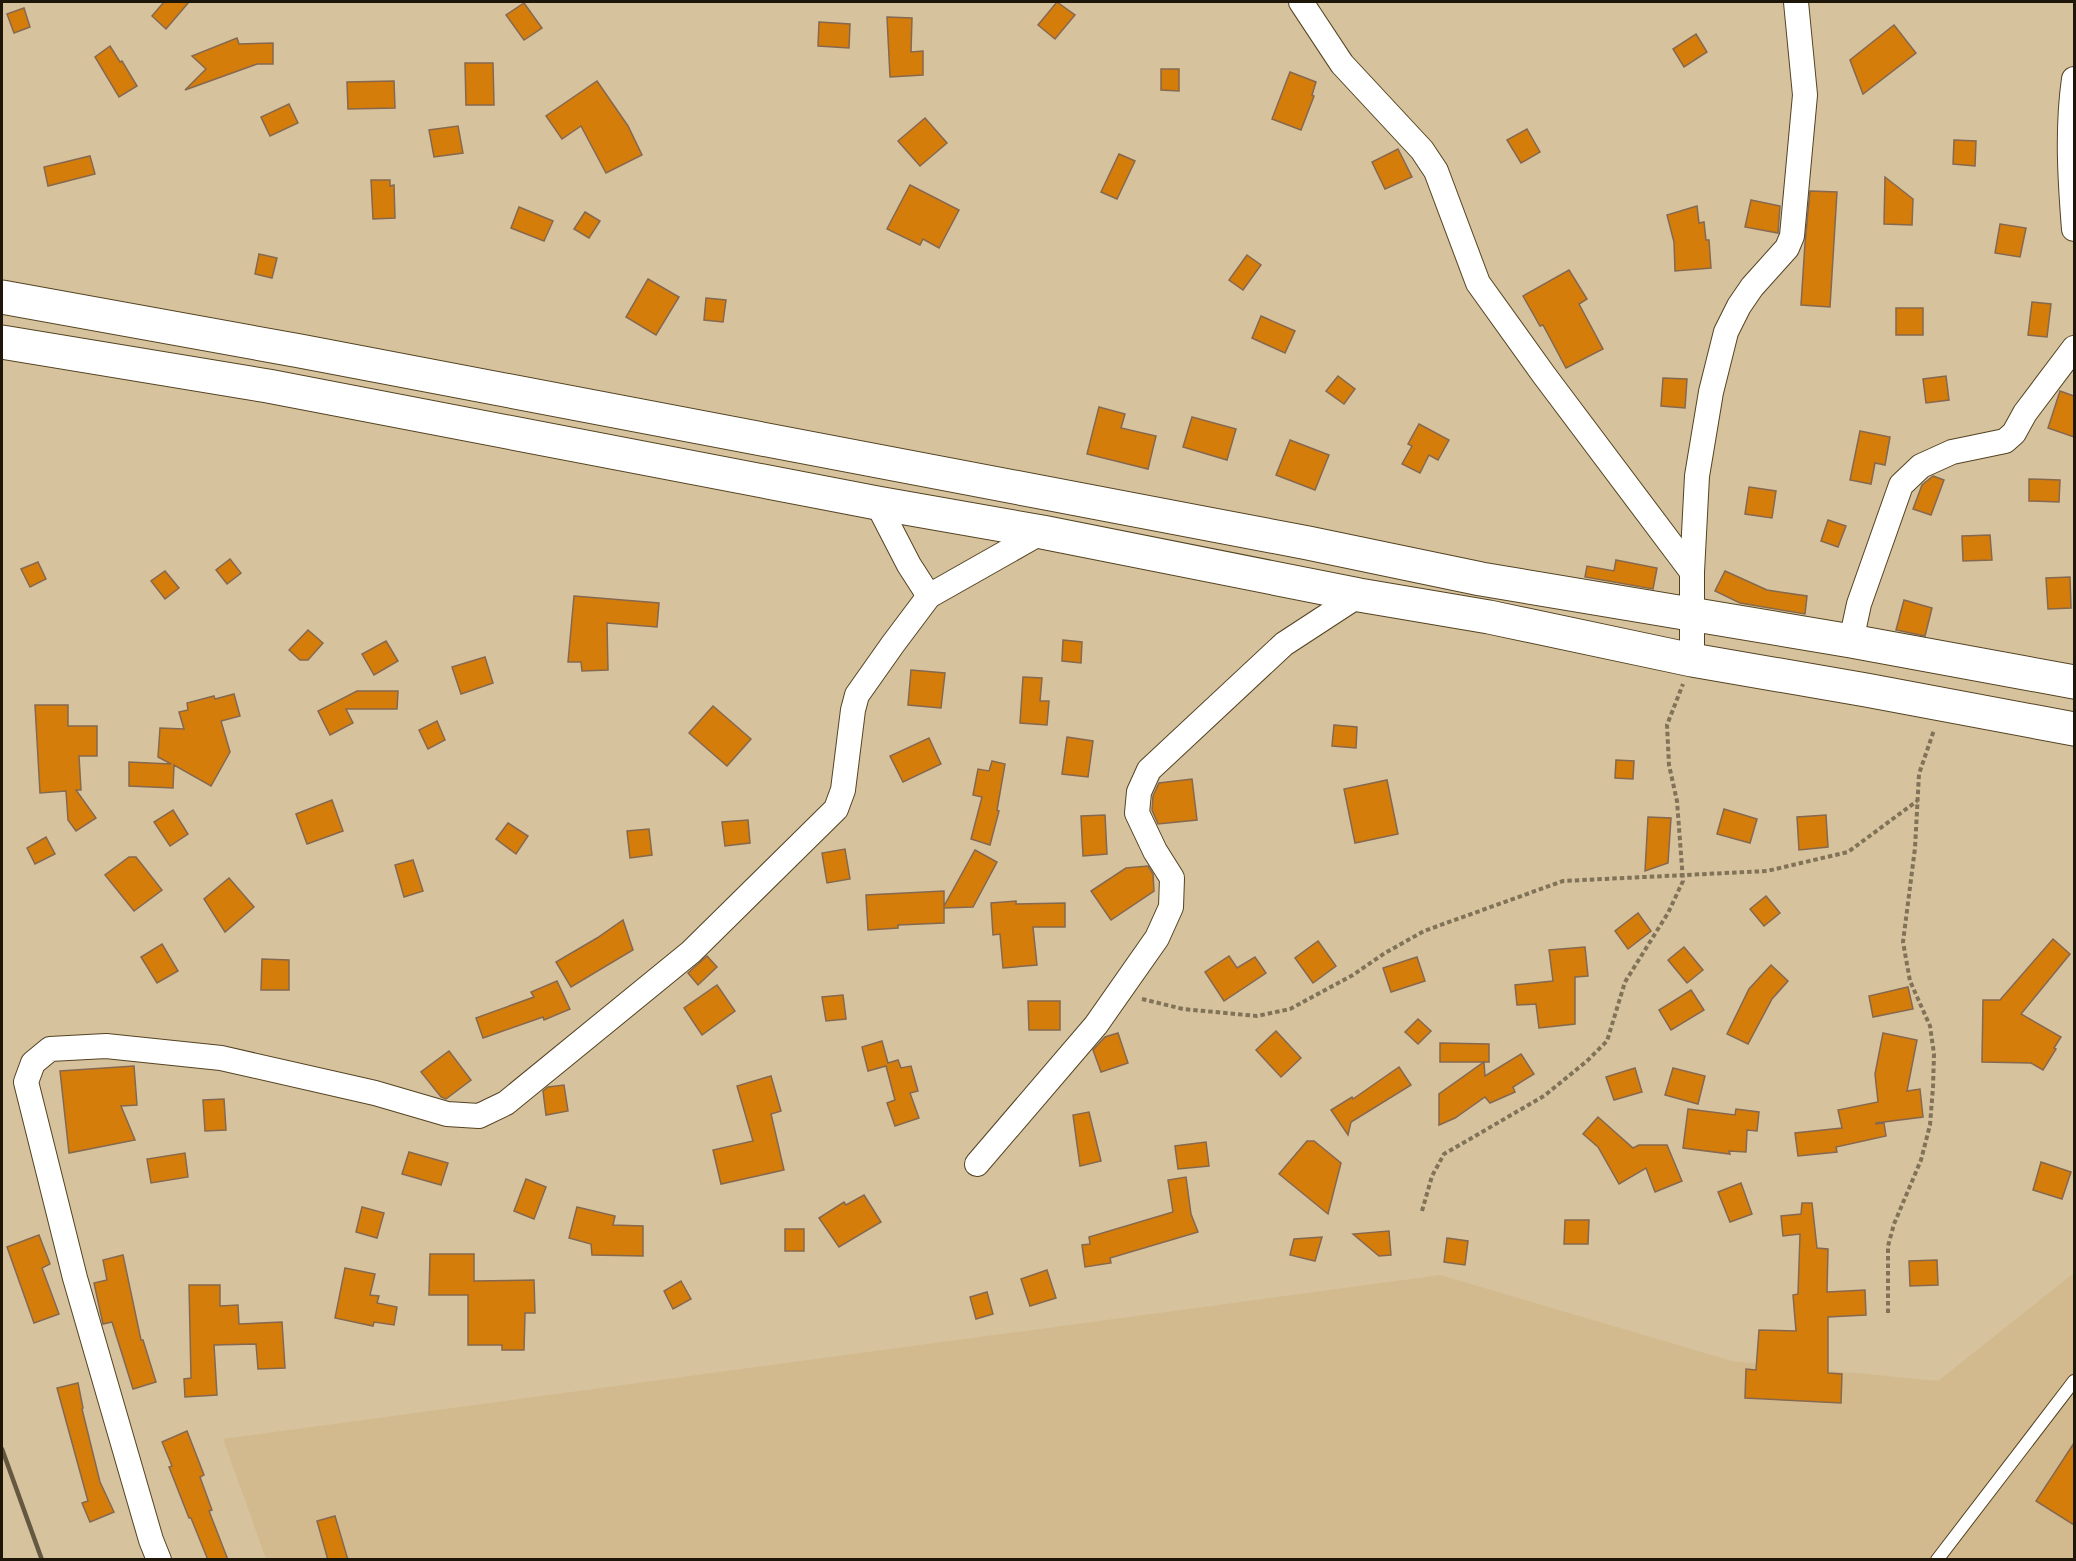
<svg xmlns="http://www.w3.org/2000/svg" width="2076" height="1561" font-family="Figtree,sans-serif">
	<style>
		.built { fill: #d2ba8e }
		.building { fill: #d57d0b; stroke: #86684e; stroke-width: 1.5 }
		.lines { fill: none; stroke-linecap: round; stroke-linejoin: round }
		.lane-casing { stroke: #544322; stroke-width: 14 }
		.street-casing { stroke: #544322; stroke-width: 26 }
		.highway-casing { stroke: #544322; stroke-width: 35 }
		.path { stroke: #817358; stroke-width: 4; stroke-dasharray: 4.5 3; stroke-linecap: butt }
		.lane { stroke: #fff; stroke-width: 12 }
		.street { stroke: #fff; stroke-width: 24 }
		.highway { stroke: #fff; stroke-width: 33 }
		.rail { stroke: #655841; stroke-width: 4.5 }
	</style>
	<rect width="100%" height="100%" fill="#d6c29d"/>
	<path class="built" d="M2074 1273V1559H266L223 1439 1440 1275 1732 1361 1938 1381Z"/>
	<g class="building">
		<path d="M164 2H189L166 29 152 16Z"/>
		<path d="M1057 2 1075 15 1055 39 1038 25Z"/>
		<path d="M524 3 542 28 524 40 506 15Z"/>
		<path d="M24 8 30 27 14 33 7 14Z"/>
		<path d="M887 17 912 18 911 52 923 51V75L890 77Z"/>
		<path d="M819 22 850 24 849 48 818 46Z"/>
		<path d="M1894 25 1916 53 1863 94 1850 60Z"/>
		<path d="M1696 34 1707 52 1684 67 1673 49Z"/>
		<path d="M237 38 239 44 273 43V64H257L185 90 206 69 192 56Z"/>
		<path d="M110 46 120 62 122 61 137 86 119 97 95 57Z"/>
		<path d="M465 63H493L494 105H466Z"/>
		<path d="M1161 69H1179V91L1161 90Z"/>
		<path d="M1290 72 1316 82 1312 95 1314 96 1301 130 1272 119Z"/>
		<path d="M394 81 395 108 348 109 347 82Z"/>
		<path d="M597 81 628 126 642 155 606 173 581 126 562 139 546 116Z"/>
		<path d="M289 104 298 123 270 136 261 117Z"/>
		<path d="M925 118 947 143 920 166 898 141Z"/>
		<path d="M458 126 463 153 434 157 429 130Z"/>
		<path d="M1527 129 1540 152 1521 163 1507 140Z"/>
		<path d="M1954 140 1976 141 1975 166 1953 164Z"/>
		<path d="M1398 149 1412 177 1385 189 1372 162Z"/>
		<path d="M1119 154 1135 161 1117 199 1101 192Z"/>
		<path d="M90 156 95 174 48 186 44 167Z"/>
		<path d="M1885 177 1913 199 1912 225 1884 224Z"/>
		<path d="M371 180H390V186L394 185 395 218 373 219Z"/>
		<path d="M910 185 959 210 939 248 923 239 920 245 887 229Z"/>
		<path d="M1810 191 1837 192 1830 307 1801 305 1805 243Z"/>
		<path d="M1751 200 1780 206 1778 233 1745 227Z"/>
		<path d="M1697 206 1699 223 1704 222 1706 240H1709L1711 268 1675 271 1674 242 1667 215Z"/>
		<path d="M519 207 553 221 544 241 511 228Z"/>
		<path d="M585 212 600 221 589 238 574 229Z"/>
		<path d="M2000 224 2026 228 2020 257 1995 253Z"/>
		<path d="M259 254 277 258 272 278 255 274Z"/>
		<path d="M1247 255 1261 265 1243 290 1229 280Z"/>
		<path d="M1569 270 1587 299 1579 304 1603 349 1566 368 1543 325 1540 326 1523 296Z"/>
		<path d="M648 279 679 297 656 335 626 317Z"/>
		<path d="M706 298 726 300 723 322 704 320Z"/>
		<path d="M2032 302 2051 304 2047 337 2028 335Z"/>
		<rect x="1896" y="308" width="27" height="27"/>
		<path d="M1261 316 1295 331 1285 353 1252 338Z"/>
		<path d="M1338 376 1355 389 1344 404 1326 391Z"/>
		<path d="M1946 376 1949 400 1926 403 1923 379Z"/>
		<path d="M1663 378 1687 379 1685 408 1661 406Z"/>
		<path d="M2060 391 2074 396V437L2048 428Z"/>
		<path d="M1099 407 1125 414 1121 428 1156 436 1148 469 1087 454Z"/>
		<path d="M1192 417 1236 429 1227 460 1183 447Z"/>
		<path d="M1419 424 1449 440 1438 460 1429 455 1420 473 1402 464 1412 446 1408 444Z"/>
		<path d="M1860 431 1890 437 1885 465 1875 463 1871 484 1850 480Z"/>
		<path d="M1290 440 1329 455 1315 490 1276 475Z"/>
		<path d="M1933 476 1944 480 1931 515 1913 509 1922 485Z"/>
		<path d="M2029 479 2060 480 2059 502 2029 501Z"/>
		<path d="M1749 487 1776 491 1772 518 1745 514Z"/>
		<path d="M1828 520 1846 526 1838 547 1821 541Z"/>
		<path d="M1990 535 1992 560 1963 561 1962 536Z"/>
		<path d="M230 559 241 573 227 584 216 570Z"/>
		<path d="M1616 560 1657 568 1653 589 1585 577 1587 566 1614 571Z"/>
		<path d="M38 562 46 579 30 587 21 569Z"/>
		<path d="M165 571 179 588 165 599 151 581Z"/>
		<path d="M1725 571 1767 590 1807 596 1805 614 1740 603 1715 591Z"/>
		<path d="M2070 577 2071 608 2048 609 2046 578Z"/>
		<path d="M574 596 659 603 657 627 607 623 608 670 582 671 581 662H568Z"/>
		<path d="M1904 600 1932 608 1925 636 1896 630Z"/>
		<path d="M308 630 323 643 308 660H300L289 650Z"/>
		<path d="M1063 640 1082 642 1081 663 1062 661Z"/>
		<path d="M386 641 398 661 374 675 362 654Z"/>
		<path d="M485 657 493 683 461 694 452 667Z"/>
		<path d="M911 670 945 673 941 708 908 705Z"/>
		<path d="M1023 677 1042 678 1040 701H1049L1047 725 1020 723Z"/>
		<path d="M357 691H398L397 709H346L353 723 330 735 318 711Z"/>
		<path d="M234 694 240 716 221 721 230 752 211 786 174 765 173 788 129 786V762L171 764 158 757 160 728 184 729 179 712 188 710 187 703 214 696 215 699Z"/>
		<path d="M35 705H68V726H97V756H79L81 790H76L96 818 76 831 68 820 66 791 40 793Z"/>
		<path d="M713 706 751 739 727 766 689 733Z"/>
		<path d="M437 721 445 740 428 749 419 730Z"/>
		<path d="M1334 725 1357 727 1356 748 1332 746Z"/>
		<path d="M1067 737 1093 741 1088 777 1062 774Z"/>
		<path d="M929 738 941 764 903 782 890 756Z"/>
		<path d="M1616 760 1634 761 1633 779 1615 778Z"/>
		<path d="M992 761 1005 764 997 810 999 811 990 845 971 839 982 797 973 795 978 769 989 771Z"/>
		<path d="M1192 779 1197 820 1158 824 1152 810 1153 796 1159 783Z"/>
		<path d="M1387 780 1398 834 1355 843 1344 789Z"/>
		<path d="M332 800 343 831 307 844 296 814Z"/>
		<path d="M1724 809 1757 819 1750 843 1717 834Z"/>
		<path d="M173 810 188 834 170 846 154 822Z"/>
		<path d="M1105 815 1107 854 1083 856 1081 816Z"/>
		<path d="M1826 815 1828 847 1799 850 1797 817Z"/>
		<path d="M1648 817 1671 818 1668 863 1645 871Z"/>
		<path d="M748 820 750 843 725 846 722 822Z"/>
		<path d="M508 823 528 836 516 854 496 839Z"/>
		<path d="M649 829 652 855 630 858 627 831Z"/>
		<path d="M46 837 55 854 35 864 27 848Z"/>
		<path d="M845 849 850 879 827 883 822 853Z"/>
		<path d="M975 850 997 862 973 907 944 908V923L898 925V928L868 930 866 895 944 891V906Z"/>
		<path d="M129 857H136L162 890 134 911 105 875Z"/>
		<path d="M413 860 423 891 404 897 395 865Z"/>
		<path d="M1148 866 1153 874 1154 891 1111 920 1091 891 1126 868Z"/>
		<path d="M229 878 254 907 225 932 204 899Z"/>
		<path d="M1766 896 1780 913 1764 926 1750 909Z"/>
		<path d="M1016 901V904L1065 903V927H1033L1037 965 1003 968 1000 934 993 935 991 903Z"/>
		<path d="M1638 913 1651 931 1628 949 1615 931Z"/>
		<path d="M623 920 633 950 571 987 556 962 597 938Z"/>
		<path d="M2053 939 2070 954 2021 1014 2061 1037 2054 1048 2056 1049 2043 1070 2031 1063 1982 1062 1983 1000H2000Z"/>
		<path d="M1318 941 1336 966 1313 983 1295 958Z"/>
		<path d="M162 944 178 971 157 983 141 957Z"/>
		<path d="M1585 947 1588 976 1575 977V1024L1539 1028 1536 1004 1517 1005 1515 985 1553 981 1549 950Z"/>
		<path d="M1684 947 1703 970 1687 983 1668 960Z"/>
		<path d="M707 956 717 967 698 985 688 973Z"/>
		<path d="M1229 956 1237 968 1255 957 1266 973 1224 1001 1205 972Z"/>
		<path d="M1417 957 1425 981 1391 992 1383 968Z"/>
		<path d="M262 959 289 960V990H261Z"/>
		<path d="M1771 965 1788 981 1772 999 1748 1044 1727 1034 1749 989Z"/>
		<path d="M557 981 570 1009 544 1020 543 1017 483 1038 476 1018 534 997 531 992Z"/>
		<path d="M717 985 735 1011 702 1035 684 1008Z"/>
		<path d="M1908 987 1913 1009 1873 1017 1869 996Z"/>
		<path d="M1691 990 1704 1010 1671 1030 1659 1010Z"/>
		<path d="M843 995 846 1019 826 1021 822 997Z"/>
		<path d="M1028 1001H1060V1030H1029Z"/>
		<path d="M1418 1019 1431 1031 1418 1044 1405 1032Z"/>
		<path d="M1276 1031 1301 1058 1281 1077 1256 1050Z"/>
		<path d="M1118 1033 1128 1063 1101 1072 1093 1050 1105 1037Z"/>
		<path d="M1883 1033 1917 1040 1907 1091 1920 1089 1923 1117 1876 1123V1124L1884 1123 1886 1136 1836 1147 1837 1152 1798 1156 1795 1133 1842 1128 1838 1110 1878 1102 1875 1074Z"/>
		<path d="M882 1041 888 1063 898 1060 901 1068 911 1066 918 1091 910 1093 919 1118 895 1126 887 1103 895 1100 886 1066 868 1071 862 1047Z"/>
		<path d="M1440 1043 1489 1044V1062H1440Z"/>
		<path d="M449 1051 471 1080 446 1099 441 1097 421 1072Z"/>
		<path d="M1521 1054 1534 1074 1513 1087 1515 1092 1490 1103 1485 1097 1455 1118 1439 1125V1094L1484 1062 1485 1076Z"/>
		<path d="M134 1066 137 1105 121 1106 135 1140 69 1153 60 1071Z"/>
		<path d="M1399 1067 1411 1085 1351 1122 1348 1135 1331 1110 1352 1097 1353 1099Z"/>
		<path d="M1635 1068 1642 1092 1614 1100 1606 1077Z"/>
		<path d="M1673 1068 1705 1076 1698 1104 1665 1095Z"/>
		<path d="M771 1076 781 1111 771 1114 784 1170 721 1184 713 1150 753 1141 737 1086Z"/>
		<path d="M564 1085 568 1111 546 1115 543 1091 548 1087Z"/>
		<path d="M224 1099 226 1130 205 1131 203 1100Z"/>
		<path d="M1688 1109 1735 1115 1736 1109 1759 1112 1757 1131 1747 1130 1746 1152 1729 1151 1730 1154 1683 1148Z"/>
		<path d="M1089 1112 1101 1161 1080 1166 1073 1115Z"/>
		<path d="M1598 1117 1633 1148 1639 1145H1667L1682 1181 1655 1192 1646 1168 1619 1184 1598 1147 1583 1134Z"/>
		<path d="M1307 1141H1314L1341 1163 1328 1214 1279 1174Z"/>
		<path d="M1206 1142 1209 1166 1178 1169 1175 1146Z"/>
		<path d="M409 1152 448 1163 441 1185 402 1174Z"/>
		<path d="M185 1153 188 1177 151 1183 147 1159Z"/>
		<path d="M2041 1162 2071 1172 2062 1199 2033 1190Z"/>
		<path d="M1186 1177 1191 1214 1198 1232 1110 1258 1111 1263 1085 1267 1082 1245 1090 1244 1089 1237 1173 1212 1168 1180Z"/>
		<path d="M526 1179 546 1187 534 1219 514 1211Z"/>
		<path d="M1741 1183 1752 1214 1730 1222 1718 1192Z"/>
		<path d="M864 1195 881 1222 839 1247 819 1218 844 1202 846 1205Z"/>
		<path d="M1802 1203H1812L1817 1248 1828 1249 1827 1292 1865 1290 1866 1315 1828 1317V1373L1842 1374 1841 1403 1745 1398 1746 1369 1756 1370 1759 1330 1796 1331 1793 1295 1798 1294 1800 1234 1783 1236 1781 1216 1801 1214Z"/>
		<path d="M362 1207 384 1213 377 1238 356 1232Z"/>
		<path d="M577 1207 615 1216 613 1225 643 1226V1256L592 1255 591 1244 569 1238Z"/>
		<path d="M1565 1220H1589L1588 1244H1564Z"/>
		<rect x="785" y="1229" width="19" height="22"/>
		<path d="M1389 1231 1391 1255 1379 1256 1353 1234Z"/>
		<path d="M39 1235 50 1264 42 1268 59 1314 34 1323 7 1247Z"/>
		<path d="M1322 1237 1315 1261 1290 1255 1294 1239Z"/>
		<path d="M1447 1238 1468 1241 1465 1265 1444 1262Z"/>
		<path d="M430 1254H474V1281L534 1280 535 1313H525L524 1350H502V1345H468V1295H429Z"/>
		<path d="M123 1255 141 1340H143L156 1382 133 1389 112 1322 103 1324 94 1283 107 1280 103 1260Z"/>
		<path d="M1937 1260 1938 1285 1910 1286 1909 1261Z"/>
		<path d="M345 1268 375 1274 370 1295 379 1296 377 1303 397 1307 394 1325 374 1322 373 1326 335 1318Z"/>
		<path d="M1047 1270 1056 1298 1030 1306 1021 1279Z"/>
		<path d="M681 1281 691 1299 673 1309 664 1291Z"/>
		<path d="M189 1285H220V1306L238 1305 239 1324 282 1322 285 1368 258 1369 256 1344 214 1345 217 1395 185 1397 184 1379 191 1378Z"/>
		<path d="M987 1292 993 1314 976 1319 970 1297Z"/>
		<path d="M78 1383 83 1408 82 1409 100 1482 114 1512 90 1522 82 1503 88 1501 57 1388Z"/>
		<path d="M187 1431 204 1475 200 1477 212 1510 209 1511 228 1560H208L191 1518H189L169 1467 172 1466 162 1442Z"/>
		<path d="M2074 1443V1525L2036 1501Z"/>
		<path d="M335 1516 348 1560H328L317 1521Z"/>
	</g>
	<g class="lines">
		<g class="lane-casing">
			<path id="lane" d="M1937 1560 2074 1381"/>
		</g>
		<g class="street-casing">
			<g id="street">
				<path d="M1301 2 1342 64 1422 150 1436 171 1478 283 1544 375 1692 572V660"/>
				<path d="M2074 79C2067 128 2070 179 2074 229"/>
				<path d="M877 503 909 565 929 596"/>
				<path d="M1692 572 1697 476 1711 392 1726 332 1739 306 1752 287 1787 248 1792 236 1805 95 1796 2"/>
				<path d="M1851 641 1859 604 1901 485 1921 466 1952 452 2005 441 2014 433 2025 413 2074 348"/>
				<path d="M977 1164 1096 1025 1157 938 1171 907 1172 878 1155 851 1137 813 1139 792 1149 770 1284 644 1359 595"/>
				<path d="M159 1560 151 1540 75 1278 26 1082 33 1063 50 1049 106 1046 221 1058 375 1093 447 1114 479 1116 506 1103 691 952 836 809 843 790 853 710 857 695 893 644 929 596 1042 532"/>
			</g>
		</g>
		<g class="highway-casing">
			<g id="highway">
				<path d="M2 297 300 351 1308 543 1481 579 1851 641 2074 682"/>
				<path d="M2 342 268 386 877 503 1042 532 1359 595 1489 617 1692 660 1866 690 2074 729"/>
			</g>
		</g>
		<g class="path">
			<path d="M1142 999 1183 1009 1257 1016 1290 1009 1353 975 1385 953 1424 931 1563 881 1767 871 1848 852 1917 801"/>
			<path d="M1422 1211 1432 1176 1444 1154 1544 1096 1587 1061 1607 1041 1625 982 1668 913 1683 881 1677 801 1669 765 1667 725 1683 684"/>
			<path d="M1888 1313V1246L1894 1224 1921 1160 1930 1125 1933 1087 1934 1054 1930 1026 1910 981 1903 942 1915 848 1919 774 1934 730"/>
		</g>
		<use href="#lane" class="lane"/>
		<use href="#street" class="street"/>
		<use href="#highway" class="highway"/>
		<path class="rail" d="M2 1449 42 1560"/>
	</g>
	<rect width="2076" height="1561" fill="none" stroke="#1e1608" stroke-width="6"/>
</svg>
